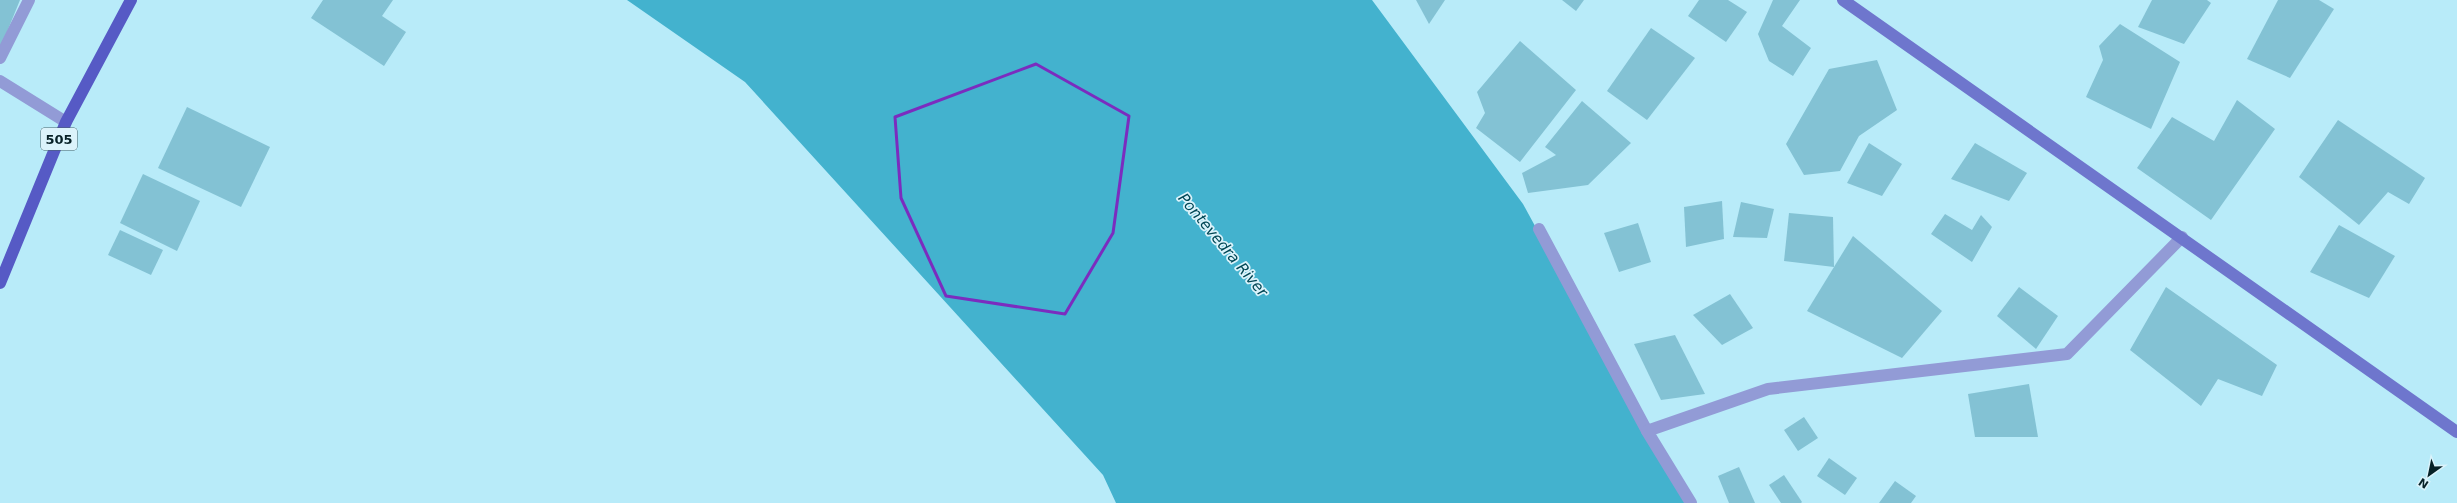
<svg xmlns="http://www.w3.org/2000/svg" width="2457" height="503" font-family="'DejaVu Sans',sans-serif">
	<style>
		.water { fill: #43b2ce }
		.building { fill: #83c2d4 }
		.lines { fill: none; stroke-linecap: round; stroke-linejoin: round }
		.street { stroke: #929bd6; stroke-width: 12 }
		.secondary { stroke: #6e76cd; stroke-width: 12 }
		.primary { stroke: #565ac5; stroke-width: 12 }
		.marked { fill: none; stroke: #7b2cbf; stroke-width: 3; stroke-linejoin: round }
		.labels { text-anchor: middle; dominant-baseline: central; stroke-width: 3.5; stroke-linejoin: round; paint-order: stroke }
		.shield { fill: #dbf3fb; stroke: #466067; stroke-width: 1 }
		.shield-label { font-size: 13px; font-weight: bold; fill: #062127 }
		.water-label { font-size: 15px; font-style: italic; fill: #004654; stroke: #dbf3fb }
	</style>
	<rect width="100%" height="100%" fill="#b8ebf9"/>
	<path class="water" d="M627 0H1372L1523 204 1686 503H1116L1103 475 745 82Z"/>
	<g class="building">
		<path d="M0 0H20L0 49Z"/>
		<path d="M323 0H393L382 16 406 32 384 66 311 18Z"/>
		<path d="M1416 0H1445L1429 24Z"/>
		<path d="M1562 0H1584L1576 11Z"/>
		<path d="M1699 0H1728L1747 12 1726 42 1688 16Z"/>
		<path d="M1773 0H1800L1782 26 1811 48 1793 76 1769 61 1758 34Z"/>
		<path d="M2152 0H2207L2211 3 2184 44 2138 27Z"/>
		<path d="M2278 0H2319L2334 9 2290 78 2247 59Z"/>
		<path d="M2120 24 2180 62 2151 129 2086 97 2103 60 2099 46Z"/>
		<path d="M1651 28 1695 58 1647 120 1607 91Z"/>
		<path d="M1520 41 1576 90 1520 162 1476 128 1485 113 1477 92Z"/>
		<path d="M1877 60 1897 110 1859 136 1840 171 1804 175 1786 144 1829 69Z"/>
		<path d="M2237 100 2275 129 2211 220 2137 168 2172 117 2214 141Z"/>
		<path d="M1582 101 1631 143 1588 185 1528 193 1522 173 1556 155 1545 147Z"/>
		<path d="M187 107 270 147 241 207 158 168Z"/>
		<path d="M2338 120 2425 178 2409 204 2388 192 2359 225 2299 177Z"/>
		<path d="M1869 143 1902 164 1882 196 1847 183Z"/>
		<path d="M1975 143 2027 173 2009 201 1951 179Z"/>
		<path d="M143 174 200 201 177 251 120 223Z"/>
		<path d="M1722 201 1724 239 1686 247 1684 207Z"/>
		<path d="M1741 202 1774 209 1767 238 1733 237Z"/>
		<path d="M1789 213 1833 217 1834 267 1784 261Z"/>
		<path d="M1945 214 1972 230 1981 215 1992 227 1972 262 1931 234Z"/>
		<path d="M1638 223 1651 262 1619 272 1604 233Z"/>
		<path d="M2339 225 2395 256 2369 298 2310 272Z"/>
		<path d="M120 230 163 250 151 275 108 255Z"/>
		<path d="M1853 236 1942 311 1902 358 1807 311Z"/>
		<path d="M2019 287 2058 316 2036 349 1997 316Z"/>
		<path d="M2166 287 2277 365 2262 396 2218 379 2201 406 2130 350Z"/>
		<path d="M1730 294 1753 328 1722 345 1693 315Z"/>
		<path d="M1675 335 1705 394 1661 400 1634 344Z"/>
		<path d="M2029 384 2038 437H1975L1968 394Z"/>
		<path d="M1804 417 1818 438 1798 451 1784 430Z"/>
		<path d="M1829 458 1857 478 1845 495 1817 476Z"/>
		<path d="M1739 467 1755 503H1729L1718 476Z"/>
		<path d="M1784 475 1802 502 1801 503H1781L1769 485Z"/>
		<path d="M1895 481 1916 496 1911 503H1879Z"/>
	</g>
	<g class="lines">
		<g class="street">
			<path d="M0 58 29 0"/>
			<path d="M0 81 66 122"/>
			<path d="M1539 229 1647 431"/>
			<path d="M1691 503 1647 431 1768 389 2067 354 2182 237"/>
		</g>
		<path class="secondary" d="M1843 0 2457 432"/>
		<path class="primary" d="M0 283 66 122 131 0"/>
	</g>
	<path class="marked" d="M1036 64 1129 116 1113 233 1065 314 946 296 901 198 895 117Z"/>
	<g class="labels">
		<rect class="shield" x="41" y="128" width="36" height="22" rx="3"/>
		<g class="shield-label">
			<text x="59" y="139">505</text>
		</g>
		<g class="water-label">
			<text transform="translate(1223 245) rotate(50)">Pontevedra River</text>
		</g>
	</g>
	<g transform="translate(2429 475) rotate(213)" stroke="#dbf3fb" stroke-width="3" paint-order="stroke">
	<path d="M0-3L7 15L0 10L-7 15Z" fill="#062127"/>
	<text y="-6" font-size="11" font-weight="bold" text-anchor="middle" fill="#062127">N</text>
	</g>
</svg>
